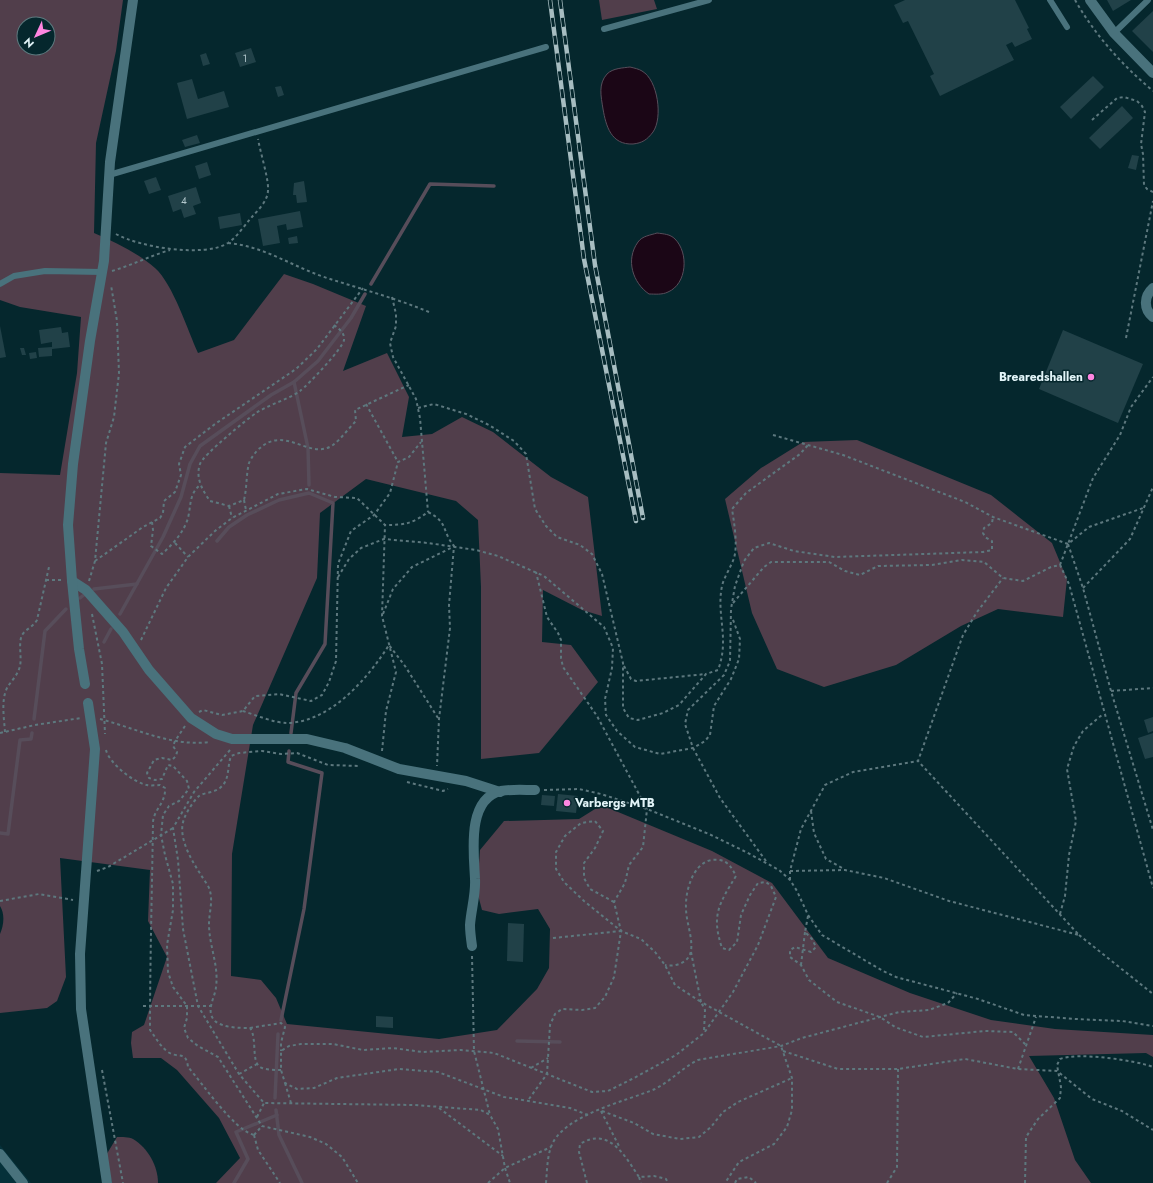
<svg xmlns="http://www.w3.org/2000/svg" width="1153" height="1183" font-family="Jost,sans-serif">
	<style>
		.built { fill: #05313a }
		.green { fill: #513e4b; fill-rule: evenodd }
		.water { fill: #1b0616; stroke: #574d5a }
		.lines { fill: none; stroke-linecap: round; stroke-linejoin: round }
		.stream { stroke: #574d5a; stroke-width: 3.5 }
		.building { fill: #214148 }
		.path { stroke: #5d787e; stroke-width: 2; stroke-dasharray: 3 3; stroke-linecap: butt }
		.lane { stroke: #49727c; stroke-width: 6 }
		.street { stroke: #49727c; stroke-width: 10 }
		.rail-casing { stroke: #a7bdc1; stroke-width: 4.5 }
		.rail { stroke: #05272d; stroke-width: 3; stroke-dasharray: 9; stroke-linecap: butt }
		.poi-dot { fill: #fe86e1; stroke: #05272d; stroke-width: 1.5 }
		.labels { text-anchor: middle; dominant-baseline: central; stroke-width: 3; stroke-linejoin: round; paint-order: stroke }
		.number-label { font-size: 10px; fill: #b2c7cc }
		.poi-label { font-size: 12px; font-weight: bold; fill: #e2f4f8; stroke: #05272d; text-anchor: end }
	</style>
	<rect width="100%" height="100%" fill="#05272d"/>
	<path class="built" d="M0 1145 31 1183H0Z"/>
	<g class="green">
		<path d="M0 0H123L116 51 96 143 94 233C115 242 138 253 155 268 173 284 188 331 198 353L234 340 284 274 313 284 366 306 343 371 387 353 409 397 402 437 432 434 462 417 493 432 551 477 588 497 602 616 582 610 543 590 542 642 571 645 598 682 539 753 481 759V587L478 520 456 501 366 479 320 513 317 578 253 725 232 854 231 976 261 980 276 998 287 1024 439 1039 497 1030 537 989 549 968 550 929 538 909 499 914 482 910 477 891 480 850 504 821 579 819 595 809 606 807 712 851 772 883 828 958 910 993 991 1020 1055 1029 1153 1035V1057L1146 1053 1029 1056 1054 1098 1075 1160 1091 1183H216L240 1158 219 1118 177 1070 161 1058H133L131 1043 132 1032 144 1025 167 957 148 921 150 870 60 858 66 977 57 1001 47 1008 0 1013V934C4 925 5 914 0 906V473L60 475 77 373 81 317 20 307 0 300ZM24 24H48V48H24Z"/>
		<path d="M599 0H654L657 9 602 20Z"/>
		<path d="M857 440 991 495 1052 543 1067 579 1063 617 998 609 961 626 896 665 824 687 777 669 752 613 725 499 761 468 803 442Z"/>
		<path d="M117 1137C122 1137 129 1137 133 1139 148 1148 158 1166 158 1183H112L105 1157Z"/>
	</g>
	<g class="water">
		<path d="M630 67C634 68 639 69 642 71 658 80 663 118 653 132 647 140 642 143 633 144 611 145 606 126 603 109 601 96 598 84 607 74 613 68 623 68 630 67Z"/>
		<path d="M657 233C664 234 670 234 675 239 689 253 687 284 668 292 662 295 655 294 649 294 633 283 625 260 638 242 642 236 651 235 657 233Z"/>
	</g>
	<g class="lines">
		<g class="stream">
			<path d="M371 284 430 184 494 186"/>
			<path d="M294 382 308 448 309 485"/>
			<path d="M217 541 229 527 247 515 279 500 309 493 333 503 325 644 296 693 291 733"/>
			<path d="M94 589 137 584"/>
			<path d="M80 598 85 594"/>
			<path d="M120 614 163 537 181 497 190 464 200 446 271 395 294 382 318 361 351 318 365 294"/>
			<path d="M104 642 111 629"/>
			<path d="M34 719 45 631 66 609"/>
			<path d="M0 833 8 834 20 740 31 739 32 733"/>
			<path d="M281 1020 304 909 322 773 288 762 289 751"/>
			<path d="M517 1041 560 1042"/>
			<path d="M275 1098 278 1034"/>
			<path d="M276 1110 279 1135 302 1183"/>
			<path d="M234 1183 248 1159 236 1132 277 1115"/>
		</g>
	</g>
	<g class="building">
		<path d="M905 0H1015L1029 28 1027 29 1032 39 1015 47 1012 42 1006 45 1014 60 940 96 930 76 934 74 908 21 903 23 894 5Z"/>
		<path d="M1107 0H1131L1113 11Z"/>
		<path d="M1153 11V52L1132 31Z"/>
		<path d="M251 48 256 62 240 67 235 53Z"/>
		<path d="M206 53 210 64 203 66 200 55Z"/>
		<path d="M1093 76 1104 87 1071 119 1060 107Z"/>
		<path d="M192 79 198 99 224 91 229 107 187 119 177 83Z"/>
		<path d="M281 86 284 95 278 97 275 87Z"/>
		<path d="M1122 106 1133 118 1100 149 1089 138Z"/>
		<path d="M197 135 200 143 185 147 182 140Z"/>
		<path d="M1132 155 1139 156 1136 170 1128 168Z"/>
		<path d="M207 162 211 175 199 179 195 166Z"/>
		<path d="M156 177 161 190 149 194 144 181Z"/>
		<path d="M304 181 307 202 297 203 296 195H293L294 183Z"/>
		<path d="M196 187 201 203 193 206 196 214 184 218 181 209 173 212 168 196Z"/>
		<path d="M300 211 303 227 287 230 286 224 277 226 280 243 263 246 258 219Z"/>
		<path d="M240 213 242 225 220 229 218 217Z"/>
		<path d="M297 236 298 243 289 244 288 238Z"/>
		<path d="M0 326 6 357 0 358Z"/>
		<path d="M61 327 62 333 68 332 70 347 52 349V356L39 357 38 348 52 347V342L41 344 39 330Z"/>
		<path d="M1063 330 1143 364 1118 423 1039 389Z"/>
		<path d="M20 348H24L26 355H22Z"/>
		<path d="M36 352 37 358 30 359 29 353Z"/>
		<path d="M1153 717V731L1148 733 1144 720Z"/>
		<path d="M1153 733V757L1145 759 1138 738Z"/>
		<path d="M558 794 578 796 576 813 556 811Z"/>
		<path d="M542 795 555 796 554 806 541 805Z"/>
		<path d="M508 923 524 924 523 962 507 961Z"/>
		<path d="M376 1016 393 1017V1028L376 1027Z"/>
	</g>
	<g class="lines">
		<g class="path">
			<path d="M1075 0C1095 35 1122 65 1153 91"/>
			<path d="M1092 120 1117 98 1124 97 1137 101 1142 106 1145 112 1141 144 1143 154 1144 185 1147 189 1153 192"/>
			<path d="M116 234C139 247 204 258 228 243 237 237 244 226 251 218 258 210 268 201 268 190 269 180 260 151 258 139"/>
			<path d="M228 243C264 246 293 267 327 278 361 289 395 298 429 312"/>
			<path d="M112 271C132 265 150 256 170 250"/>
			<path d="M392 297 396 314V326L390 343 393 357 416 399 420 418 428 512"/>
			<path d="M334 325C339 329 345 333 344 340 343 348 308 385 300 391 287 400 270 404 256 413 246 420 203 455 200 464 195 478 203 491 210 501L229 506 244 500C247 488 246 475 249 463 251 458 256 451 260 448 286 425 310 461 333 445 340 440 349 428 356 421L355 410 409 385"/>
			<path d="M1126 338 1153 201"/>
			<path d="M366 404 398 462"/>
			<path d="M418 408 434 404 466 414 489 425 514 441 526 454 535 509 546 526 557 537 580 545 592 554 602 574 623 663V708L629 718 638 720 663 713 679 705 706 674 718 670C730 638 716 616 722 586 724 577 731 567 734 558 738 545 734 522 732 509L746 493 800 454 809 444"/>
			<path d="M773 435 843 455 965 502 993 517 1068 544 1089 527 1143 508"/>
			<path d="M244 500 246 510"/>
			<path d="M229 506 232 518"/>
			<path d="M428 512C449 523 441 530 454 546L449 605 450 628 439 719 437 766"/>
			<path d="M152 522 153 530 151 546 162 554C173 544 184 532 188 518 191 506 189 494 200 485"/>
			<path d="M175 543 188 557"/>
			<path d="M1068 544 1083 588 1111 691 1153 830"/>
			<path d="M95 561 143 527 160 518 163 513 164 501 175 492 181 475 179 464 185 447 215 424 296 369 317 349 363 288"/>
			<path d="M1060 565 1093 478 1120 435 1131 407 1153 377"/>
			<path d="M338 577 349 559 361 548 384 539 428 543 476 550 498 556 544 576 604 627 613 648 612 668 605 699 606 715 617 731 635 747 660 754 693 748 705 741 710 735 714 706 731 679 739 659 740 639 732 617"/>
			<path d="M46 580H61"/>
			<path d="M89 581 95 561 106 443 114 417 119 373 117 321 111 285"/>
			<path d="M1083 588 1130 539 1153 487"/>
			<path d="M733 603 764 567 771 562H829L845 571 860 575 878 566 932 565 962 560 984 562 1003 578 1023 581 1051 567 1060 565 1069 584 1153 888"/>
			<path d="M92 614 102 664 105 734"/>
			<path d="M383 614 393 589 412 567 453 547"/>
			<path d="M141 640 166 588 188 557 215 531 232 518 278 494 307 489 335 497 357 498 385 525C404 525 412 524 428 512"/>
			<path d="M624 666 631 679 636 681 706 674"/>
			<path d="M1111 691 1153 688"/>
			<path d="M243 711C255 715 275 723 287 723 331 722 368 678 389 645L405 666 438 718"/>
			<path d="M199 712 203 710 222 715 243 711 255 696 279 694 311 701 322 695 329 682 336 661 338 564 351 531 374 515 390 493 398 462 409 457 421 442"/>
			<path d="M100 719C135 728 172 747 209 742"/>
			<path d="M185 726 175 741 173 746 177 752 176 756 172 760 162 758 154 760 147 773 149 778 155 780 162 779 168 765 173 766 187 781 189 789 179 801 169 806 163 815 161 835 165 855 173 884V910L167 945 168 972 173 987 187 1006V1018L184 1028 188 1038 198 1046 218 1057 262 1126 310 1137 326 1144 342 1157 358 1183"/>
			<path d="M5 732C4 718 1 700 7 688 11 681 18 675 20 666 22 657 18 644 22 635 26 629 33 627 37 620L49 567"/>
			<path d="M0 733 35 725 81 718"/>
			<path d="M106 750C109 763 134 783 147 785 151 786 157 785 160 785L165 788C166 803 154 809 153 822 152 891 150 960 150 1030 156 1038 160 1046 168 1052 178 1059 186 1050 188 1067 203 1084 234 1130 254 1135"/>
			<path d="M230 750 194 792 173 828 178 860 183 929 198 1006 239 1074 264 1103 415 1105 481 1110 490 1115 498 1129 505 1168 510 1183"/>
			<path d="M382 751 386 711 396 672 382 616 385 525"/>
			<path d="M407 782 443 791 448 789"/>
			<path d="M544 790 579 789 601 794 647 809 709 834 746 852 779 870 790 880 797 891 808 915 822 935 883 971 896 977 978 999 1024 1015 1075 1019 1122 1021 1153 1026"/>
			<path d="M811 811 814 833 826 859 844 869"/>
			<path d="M766 861 720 798 693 748 685 724 688 710 724 675 730 661 731 609 735 586 744 561 754 548 769 543 794 551 835 557 983 552 992 550V541L985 537 983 533 984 528 992 523 993 517"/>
			<path d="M97 871 108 867 173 828"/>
			<path d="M790 871 845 870 884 878 949 901 1079 935 918 761 963 635 977 612 1003 578"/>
			<path d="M790 880V871L801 829 825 785 853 772 918 761"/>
			<path d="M0 901 39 894 73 900"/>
			<path d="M614 902 590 889 584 878V863L595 848 603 831 595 821 581 823 565 836 556 852V869L564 882 584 901 621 931 641 939 655 952 665 965 675 985 701 1002 705 1010 704 1031"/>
			<path d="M1060 914 1065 896 1069 855 1076 821 1067 769 1074 746 1083 731 1103 714"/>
			<path d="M808 916 805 932 812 939 816 947 811 952 795 947 790 950V957L801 965 809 980 837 1002 880 1017 895 1027 923 1037 985 1031 1013 1032 1026 1045"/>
			<path d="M1079 935 1153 994"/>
			<path d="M553 938 621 931"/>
			<path d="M691 952 701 1002 781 1046 792 1078V1110L787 1127 774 1144 739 1162 725 1183"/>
			<path d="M472 956 474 1051 490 1115"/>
			<path d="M801 965 805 932"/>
			<path d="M143 1006H211"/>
			<path d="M250 1028 281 1023 285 1027 281 1043V1051"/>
			<path d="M783 1051 838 1069H898L965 1059 1018 1069 1057 1071 1092 1099 1122 1111 1153 1130"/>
			<path d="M531 1068 548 1058"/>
			<path d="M1018 1069 1036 1017"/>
			<path d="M102 1070 123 1183"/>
			<path d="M281 1070C276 1070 268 1070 262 1068 250 1064 258 1039 250 1028 240 1028 223 1028 215 1021 205 1011 215 998 216 987 219 965 209 946 209 924 209 913 213 902 210 891 209 886 204 880 201 875 192 861 177 837 184 819 186 813 194 800 199 796 205 792 215 793 221 787 230 779 227 767 231 756L239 753 262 751 281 754 297 753 328 765 360 766"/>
			<path d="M239 1074 257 1064"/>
			<path d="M285 1083 291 1103"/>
			<path d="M529 1099 547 1074 550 1025 555 1014 562 1009 582 1010 595 1008 605 997 614 977 621 931 614 902 625 883 629 865 643 847 647 809 597 716 563 667 561 658V640L558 633 547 617 536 572"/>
			<path d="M439 1108 503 1156"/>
			<path d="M601 1111 620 1148"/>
			<path d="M602 1111 634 1123 653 1134 680 1139 699 1137 711 1127 723 1112 738 1102 792 1078"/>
			<path d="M588 1115 570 1108 504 1097 438 1072 399 1069 337 1078 314 1088 297 1089 285 1083 281 1070V1051L289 1046 301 1044H333L363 1050 393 1048 422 1052 461 1050 494 1053 592 1092 608 1091 634 1078 676 1055 704 1033 733 992 758 945 776 897 771 886 766 882 758 883 750 895 741 915 737 942 729 950 722 948C711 915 719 904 736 876 732 868 728 861 719 860 695 856 685 889 686 908 686 922 693 937 691 951 689 963 675 967 665 965"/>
			<path d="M257 1117 264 1103"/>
			<path d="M254 1135 258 1150 280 1183"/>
			<path d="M254 1135 262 1126"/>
			<path d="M639 1177 641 1183"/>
			<path d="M488 1183 505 1168 551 1147"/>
			<path d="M546 1183C547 1172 547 1158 551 1147 562 1115 627 1101 655 1089 671 1081 682 1068 698 1060L781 1046 802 1038 899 1012 929 1010 948 1003 957 993"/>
			<path d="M587 1183 579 1152 580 1144C609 1126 625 1156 639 1177L654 1176 666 1179 668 1183"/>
			<path d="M735 1183 737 1179 749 1177 756 1183"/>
			<path d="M887 1183 897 1167 898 1069"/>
			<path d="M1025 1183 1026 1137 1038 1119 1060 1098 1061 1087 1057 1065 1060 1059C1077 1052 1135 1060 1153 1067"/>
		</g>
		<g class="lane">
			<path d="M1050 0 1067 27"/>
			<path d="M604 29 709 0"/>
			<path d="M1114 33 1148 0"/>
			<path d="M109 175 546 47"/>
			<path d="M0 284 14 276 45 271 102 272"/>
		</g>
		<g class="street">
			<path d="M1090 0 1114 33 1153 73"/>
			<path d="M1153 288C1144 296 1143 309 1153 317"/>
			<path d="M72 581 86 590 123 632 149 670 191 718 216 734 232 739H307L345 748 399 769 466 781 500 792"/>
			<path d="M85 684 79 649 72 581 68 525 73 464 90 341 104 261 110 162 133 0"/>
			<path d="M88 703 95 749 80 954 81 1009 107 1183"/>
			<path d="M472 946C471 939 470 932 470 925 471 910 476 894 475 879 474 854 466 799 501 791 511 789 524 790 535 790"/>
			<path d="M0 1154 23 1183"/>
		</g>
		<g class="rail-casing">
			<g id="rail">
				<path d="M550 0 584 259 636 521"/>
				<path d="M560 0 595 265 643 518"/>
			</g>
		</g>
		<use href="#rail" class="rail"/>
	</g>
	<g class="poi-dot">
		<circle cx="1091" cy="377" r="4"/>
		<circle cx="567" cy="803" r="4"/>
	</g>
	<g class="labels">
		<g class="number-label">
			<text x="245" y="58">1</text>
			<text x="184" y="200">4</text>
		</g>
		<g class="poi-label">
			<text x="1083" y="377">Brearedshallen</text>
			<text x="575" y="803" text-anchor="start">Varbergs MTB</text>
		</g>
	</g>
	<g transform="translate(36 36) rotate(226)"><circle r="19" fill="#05272d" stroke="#5d797e"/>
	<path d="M0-3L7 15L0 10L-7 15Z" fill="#fe86e1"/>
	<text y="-6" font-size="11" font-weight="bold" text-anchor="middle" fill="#e2f4f8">N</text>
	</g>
</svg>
